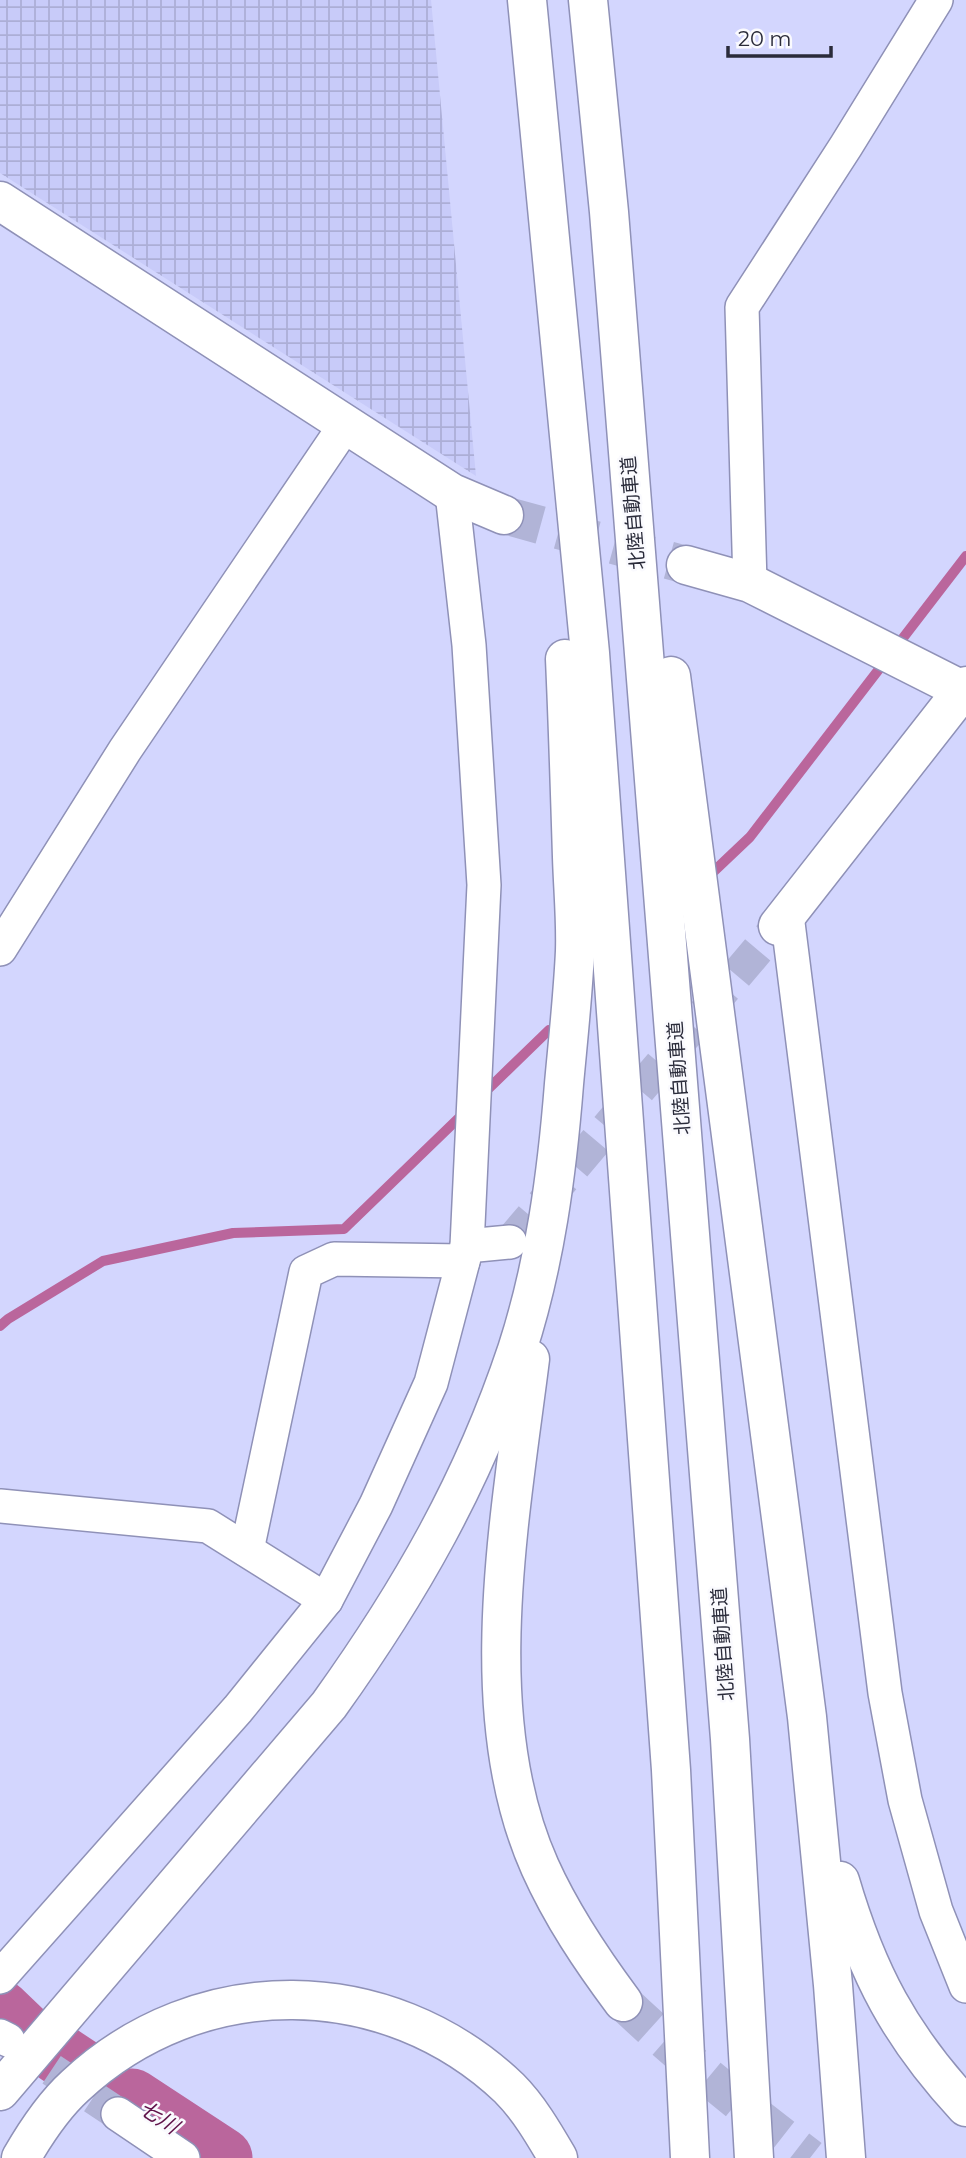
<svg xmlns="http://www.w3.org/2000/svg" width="966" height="2158" font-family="Montserrat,'Noto Sans JP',sans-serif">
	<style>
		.industrial { fill: url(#industrial-grid) }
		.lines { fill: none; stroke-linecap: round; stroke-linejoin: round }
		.stream { stroke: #ba669c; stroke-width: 10 }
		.river { stroke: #ba669c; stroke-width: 61 }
		.minor-tunnel { stroke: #b1b4d7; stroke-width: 33; stroke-dasharray: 33 17; stroke-linecap: butt }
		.tertiary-tunnel { stroke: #b1b4d7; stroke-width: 38; stroke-dasharray: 38 19; stroke-linecap: butt }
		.motorway-tunnel { stroke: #b1b4d7; stroke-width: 38; stroke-dasharray: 38 19; stroke-linecap: butt }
		.minor-casing { stroke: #8f91b7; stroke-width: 36 }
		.tertiary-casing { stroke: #8f91b7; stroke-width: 41 }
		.motorway-casing { stroke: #8f91b7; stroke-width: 41 }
		.minor { stroke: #fff; stroke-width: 33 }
		.tertiary { stroke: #fff; stroke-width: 38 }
		.motorway { stroke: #fff; stroke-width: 38 }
		.labels { text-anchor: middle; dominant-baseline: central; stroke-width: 5; stroke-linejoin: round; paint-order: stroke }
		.street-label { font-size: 19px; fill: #2a2b3a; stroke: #fafafe }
		.water-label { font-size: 21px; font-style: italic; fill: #60134a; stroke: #fafafe }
	</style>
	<defs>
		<pattern id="industrial-grid" width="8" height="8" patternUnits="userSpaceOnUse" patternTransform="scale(1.75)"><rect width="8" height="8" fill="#c8cbf9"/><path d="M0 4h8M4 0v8" fill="none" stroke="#acaed6"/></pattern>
	</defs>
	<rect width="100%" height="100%" fill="#d3d6fe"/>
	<path class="industrial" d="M0 0H431L476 476 0 173Z"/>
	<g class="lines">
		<g class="stream">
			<path d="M711 874 750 837 966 556"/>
			<path d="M482 1095 549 1030"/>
			<path d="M0 1326 8 1319 103 1261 233 1233 344 1229 466 1111"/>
		</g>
		<g class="river">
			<path d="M0 2010 23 2032"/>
			<path d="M57 2053 81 2069"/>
			<path d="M132 2099 222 2158"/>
		</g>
		<g class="minor-tunnel">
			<path d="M510 1242 778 926"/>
			<path d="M10 2042 118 2114"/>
		</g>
		<path class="tertiary-tunnel" d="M504 515 686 565"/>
		<path class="motorway-tunnel" d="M623 2002C682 2058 745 2108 810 2158"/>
		<g class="minor-casing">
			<g id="minor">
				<path d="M750 583 742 307 846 146 936 0"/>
				<path d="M787 915 885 1693 905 1800 936 1911 966 1986"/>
				<path d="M0 949 125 750 346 424"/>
				<path d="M467 1246 510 1242"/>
				<path d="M0 1506 208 1526 326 1600"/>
				<path d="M247 1550 306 1272 334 1259 463 1261"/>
				<path d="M0 1977 238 1709 326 1600 376 1505 431 1383 467 1246 484 885 469 645 452 493"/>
				<path d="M0 2036 8 2040"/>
				<path d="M118 2114 183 2158"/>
			</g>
		</g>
		<g class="tertiary-casing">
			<g id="tertiary">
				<path d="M0 201 452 493 504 515"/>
				<path d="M686 565 750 583 966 692"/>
				<path d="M778 926 966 686"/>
			</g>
		</g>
		<g class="motorway-casing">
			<g id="motorway">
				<path d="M527 0 590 653 671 1770 690 2158"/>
				<path d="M588 0 609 212 730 1739 754 2158"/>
				<path d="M671 676 807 1717 833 1985 846 2158"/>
				<path d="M530 1359C510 1518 472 1716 540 1867 562 1916 591 1959 623 2002"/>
				<path d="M840 1881C867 1973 900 2036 966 2107"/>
				<path d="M0 2091 329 1705C410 1592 473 1482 517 1350 545 1264 557 1173 564 1084 568 1040 573 995 575 951 576 920 573 889 572 857 570 791 568 725 565 659"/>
				<path d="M21 2158C36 2132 53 2106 75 2086 199 1970 387 1972 509 2088 529 2108 544 2134 558 2158"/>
			</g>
		</g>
		<use href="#minor" class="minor"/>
		<use href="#tertiary" class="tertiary"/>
		<use href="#motorway" class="motorway"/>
	</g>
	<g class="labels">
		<g class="street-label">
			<text transform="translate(633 513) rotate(-95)">北陸自動車道</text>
			<text transform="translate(679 1078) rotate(-94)">北陸自動車道</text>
			<text transform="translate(723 1644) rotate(-94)">北陸自動車道</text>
		</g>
		<g class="water-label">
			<text transform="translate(159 2117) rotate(33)">七川</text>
		</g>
	</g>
	<path d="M728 46v10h103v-10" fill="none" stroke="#2a2b3a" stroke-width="3.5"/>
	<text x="738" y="46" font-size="21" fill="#2a2b3a" stroke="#fafafe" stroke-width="5" paint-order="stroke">20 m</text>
</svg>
